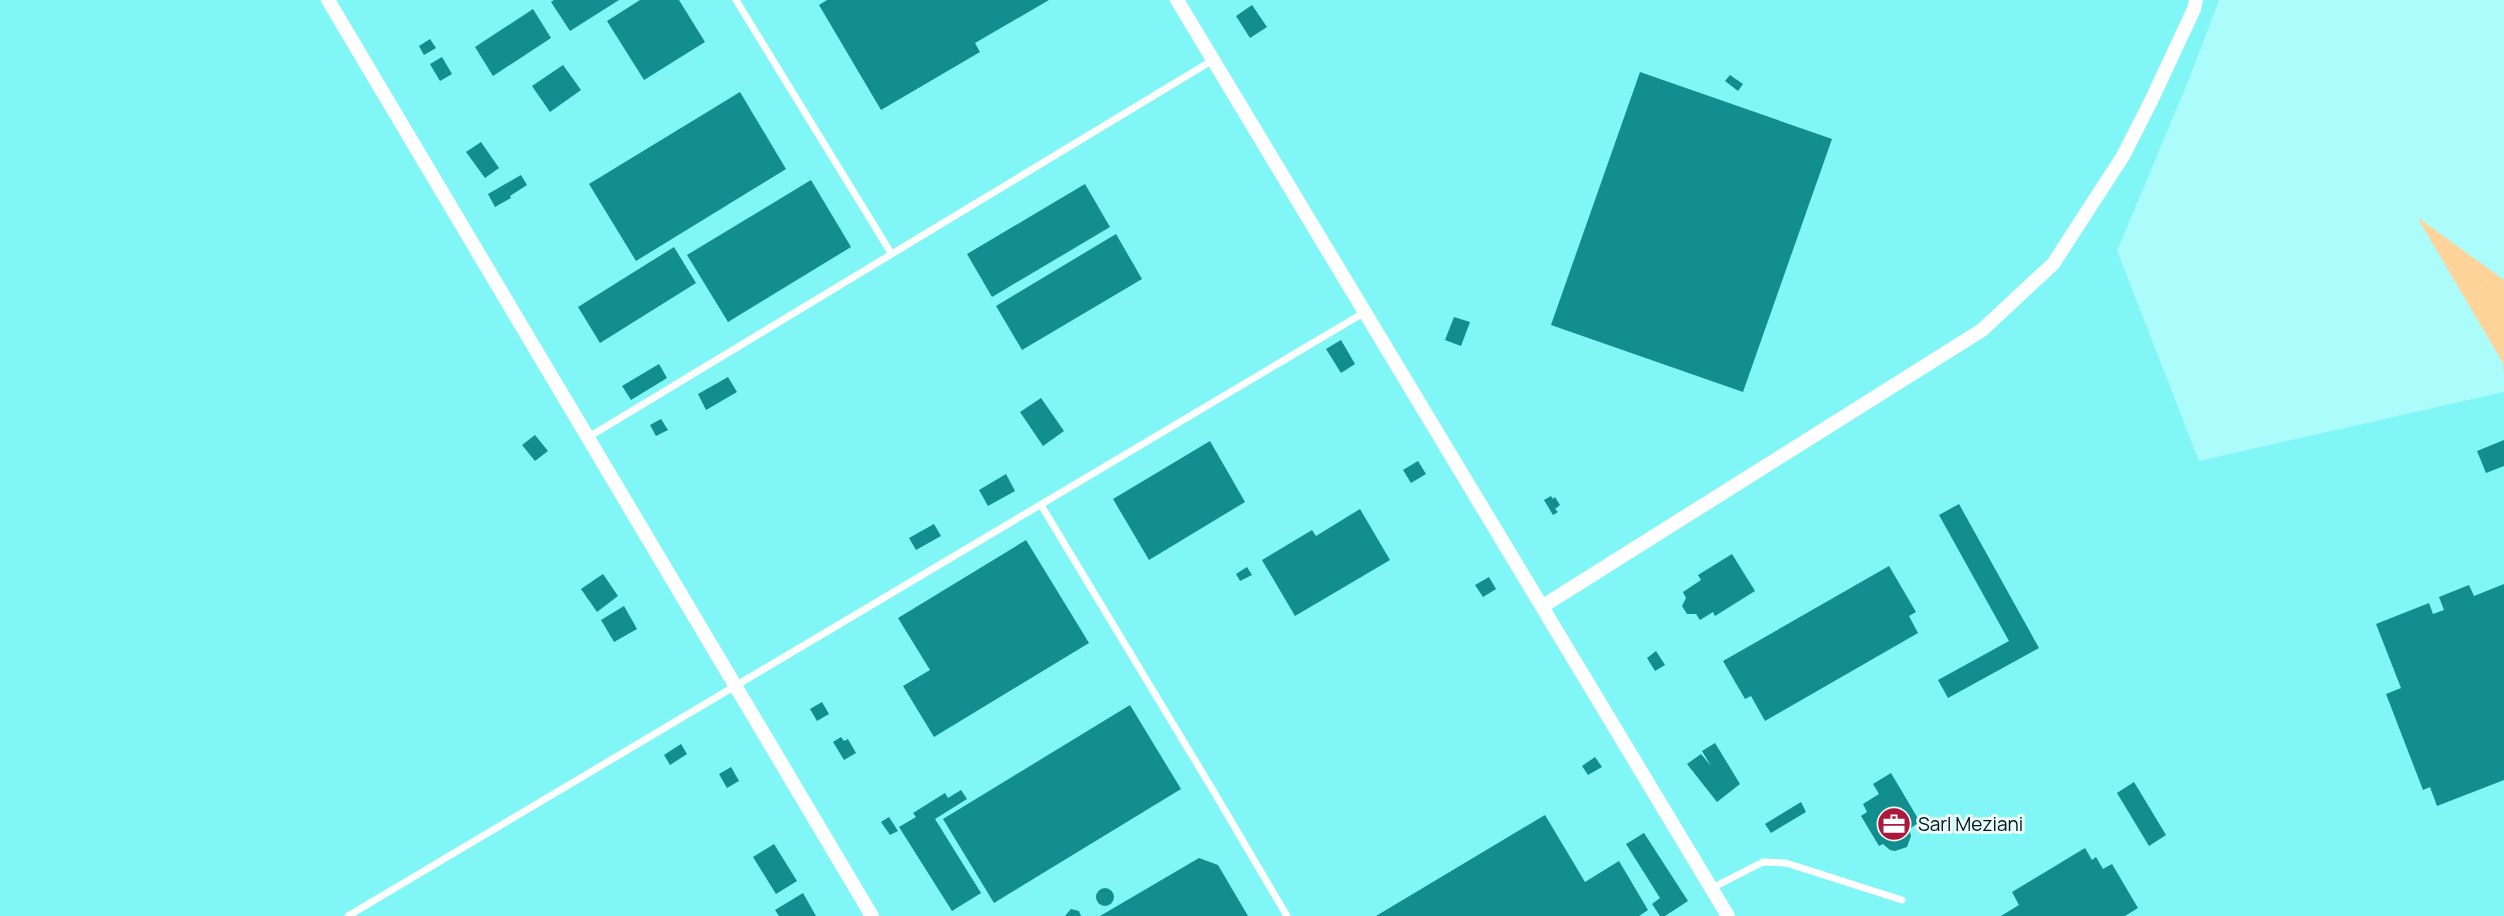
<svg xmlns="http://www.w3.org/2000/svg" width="2504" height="916" font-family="Manrope,sans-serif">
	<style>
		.built { fill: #80f6f6 }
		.green { fill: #ffd49a }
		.building { fill: #128e8e }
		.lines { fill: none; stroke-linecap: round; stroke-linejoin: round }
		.lane { stroke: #fff; stroke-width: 7 }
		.street { stroke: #fff; stroke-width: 14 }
		.labels { text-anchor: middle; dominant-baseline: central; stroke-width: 6; stroke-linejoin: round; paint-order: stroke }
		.poi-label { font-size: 19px; fill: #011515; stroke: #eafcfc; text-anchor: start }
	</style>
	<rect width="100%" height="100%" fill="#acfcfb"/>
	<path class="built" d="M0 0H2219L2189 79 2117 251 2199 461 2504 392V916H0Z"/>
	<path class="green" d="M2417 217 2504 280V375L2503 363Z"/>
	<g class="building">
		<path d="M554 0H619L570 31 551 2Z"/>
		<path d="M640 0H679L705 42 644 80 607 21Z"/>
		<path d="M827 0H1049L975 43 980 52 881 110 819 5Z"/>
		<path d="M1252 5 1267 27 1250 38 1236 16Z"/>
		<path d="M533 9 551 38 493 76 475 47Z"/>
		<path d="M430 39 436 48 424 55 419 46Z"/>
		<path d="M442 57 452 74 440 81 430 64Z"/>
		<path d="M563 65 581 90 550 112 532 86Z"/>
		<path d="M1640 72 1832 139 1743 392 1551 325Z"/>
		<path d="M1730 75 1743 84 1738 91 1725 81Z"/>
		<path d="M740 92 786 169 636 261 589 184Z"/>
		<path d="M481 142 499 168 485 178 466 152Z"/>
		<path d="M521 175 527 185 510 196 511 198 495 207 488 194Z"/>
		<path d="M811 180 851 247 728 322 687 255Z"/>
		<path d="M1085 184 1110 227 992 297 967 254Z"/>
		<path d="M1116 234 1142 279 1022 350 996 306Z"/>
		<path d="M674 247 696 283 600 343 578 307Z"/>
		<path d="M1454 317 1470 322 1461 346 1445 340Z"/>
		<path d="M1341 340 1355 364 1341 373 1326 349Z"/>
		<path d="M659 364 667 378 631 400 622 386Z"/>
		<path d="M728 377 737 392 706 410 698 394Z"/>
		<path d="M1041 398 1064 431 1043 446 1020 412Z"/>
		<path d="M661 419 668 430 656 436 650 425Z"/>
		<path d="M535 435 548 451 535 461 522 445Z"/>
		<path d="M2504 440V466L2486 473 2477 451Z"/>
		<path d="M1210 441 1245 502 1149 560 1113 499Z"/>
		<path d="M1418 461 1426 474 1411 483 1403 470Z"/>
		<path d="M1006 474 1015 491 988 506 979 490Z"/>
		<path d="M1551 496 1553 499 1555 497 1560 505 1555 509 1558 512 1553 515 1544 500Z"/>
		<path d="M1959 504 2039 648 1948 698 1938 680 2009 641 1939 515Z"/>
		<path d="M1360 509 1390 560 1295 616 1262 560 1312 530 1316 536Z"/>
		<path d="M934 524 941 536 916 550 909 538Z"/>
		<path d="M1026 540 1089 643 934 737 903 686 930 670 898 618Z"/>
		<path d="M1732 554 1755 591 1715 616 1713 612 1700 620 1696 614H1687L1682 606 1686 598 1683 592 1701 580 1698 575Z"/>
		<path d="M1889 566 1916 612 1909 616 1918 633 1765 721 1751 696 1745 699 1723 661Z"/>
		<path d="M1247 567 1252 575 1240 581 1236 574Z"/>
		<path d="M603 574 618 596 597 612 581 589Z"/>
		<path d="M1489 577 1496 589 1483 597 1475 585Z"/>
		<path d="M2504 584V780L2437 806 2430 787 2423 790 2386 694 2401 688 2376 624 2429 603 2433 614 2444 610 2439 597 2469 585 2474 596Z"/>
		<path d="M624 606 637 629 614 642 601 620Z"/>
		<path d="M1656 651 1665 665 1655 671 1647 658Z"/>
		<path d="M822 702 829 714 817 721 810 709Z"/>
		<path d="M1130 705 1181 789 994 903 943 819Z"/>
		<path d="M841 737 844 741 848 739 856 753 844 760 833 742Z"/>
		<path d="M1715 743 1740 784 1717 802 1687 764 1701 754 1711 766 1702 751Z"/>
		<path d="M681 744 687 754 670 765 664 755Z"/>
		<path d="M1595 757 1602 767 1588 775 1582 766Z"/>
		<path d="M731 767 739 781 727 788 719 774Z"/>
		<path d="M1891 773 1920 822 1909 829 1911 836 1907 847 1895 851 1890 850 1883 844 1879 846 1861 816 1867 812 1863 804 1879 794 1873 784Z"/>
		<path d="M2134 782 2166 835 2149 846 2117 793Z"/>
		<path d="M961 790 967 799 935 819 981 893 952 911 899 827 916 817 913 813 945 793 948 798Z"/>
		<path d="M1801 802 1806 812 1771 833 1765 824Z"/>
		<path d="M1545 815 1585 882 1619 861 1648 910 1639 916H1376Z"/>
		<path d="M889 817 898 831 890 835 881 822Z"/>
		<path d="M1644 833 1688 901 1665 916H1660L1652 904 1660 898 1626 844Z"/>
		<path d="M774 844 797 881 776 894 753 857Z"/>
		<path d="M2085 848 2092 860 2096 857 2103 869 2112 864 2138 908 2125 916H2001L2019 905 2012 892Z"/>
		<path d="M1199 858 1218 865 1248 916H1100Z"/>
		<circle cx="1105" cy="897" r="9"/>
		<path d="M803 893 816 916H779L775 910Z"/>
		<path d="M1071 909 1079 911 1081 916H1065Z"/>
	</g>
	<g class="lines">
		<g class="lane">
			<path d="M736 0 891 253"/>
			<path d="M587 438 1213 60"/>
			<path d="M1041 505 1214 792 1287 916"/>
			<path d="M1712 888 1763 862 1786 863 1902 900"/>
			<path d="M348 916 1365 312"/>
		</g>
		<g class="street">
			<path d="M328 0 872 916"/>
			<path d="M1177 0 1728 916"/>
			<path d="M1543 606 1982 330 2053 264 2123 156 2151 101 2194 9 2196 0"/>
		</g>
	</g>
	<defs>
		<g id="office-disc" transform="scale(1.75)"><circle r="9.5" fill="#ad183c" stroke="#eafcfc"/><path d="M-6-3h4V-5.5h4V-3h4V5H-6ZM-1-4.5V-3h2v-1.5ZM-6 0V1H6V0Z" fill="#fff"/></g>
	</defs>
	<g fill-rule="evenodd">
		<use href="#office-disc" x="1894" y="824"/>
	</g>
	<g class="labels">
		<g class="poi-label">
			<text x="1918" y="824">Sarl Meziani</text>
		</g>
	</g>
</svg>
